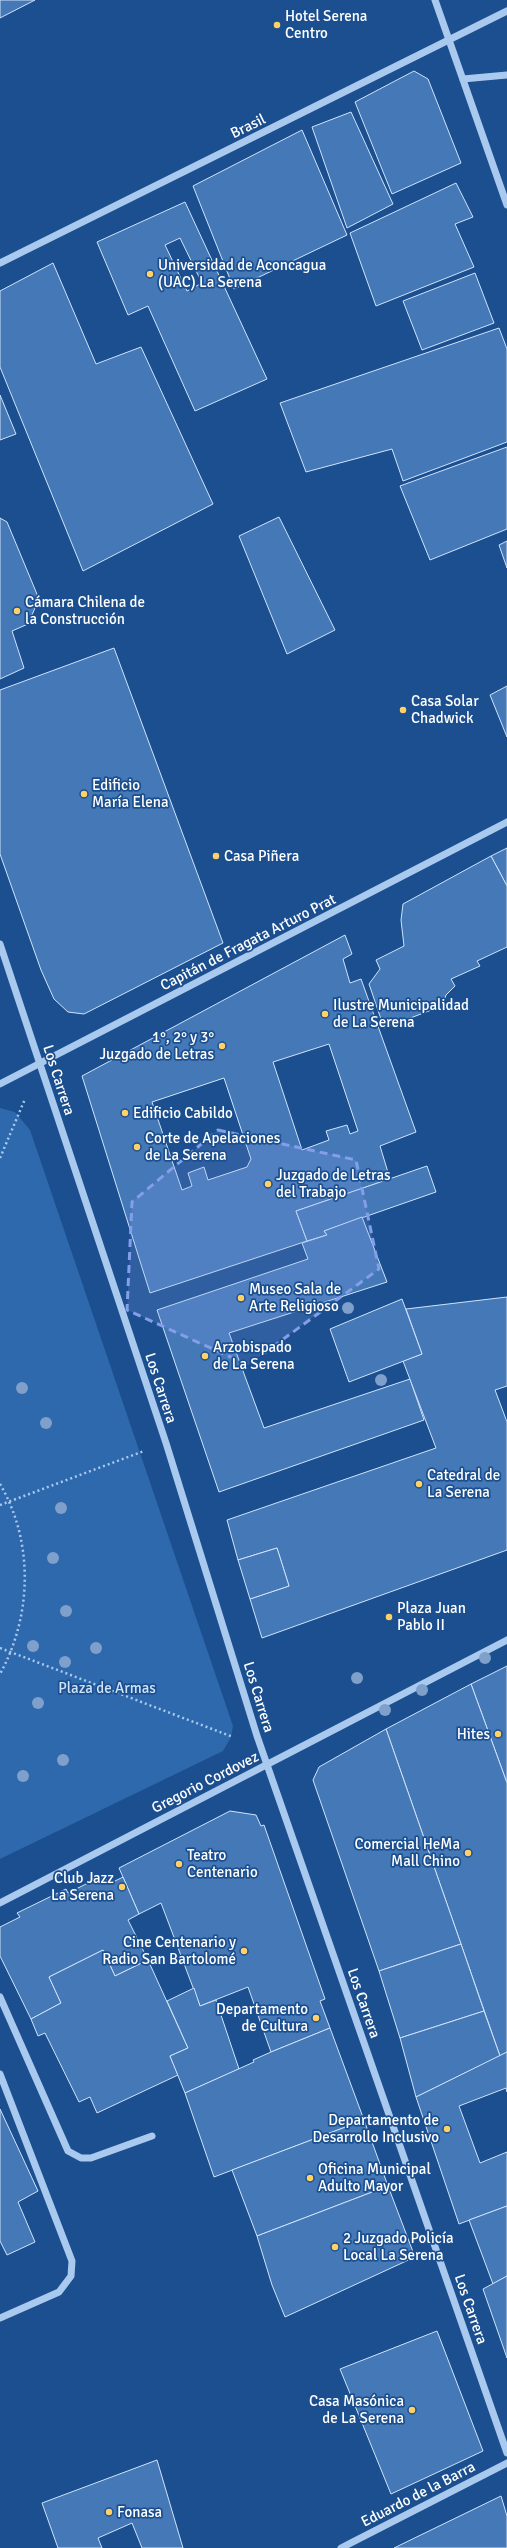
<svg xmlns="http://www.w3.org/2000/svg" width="507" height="2548" font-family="Signika,sans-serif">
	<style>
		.green { fill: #2e69ad }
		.building { fill: #4478b7; stroke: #cfe3fa; fill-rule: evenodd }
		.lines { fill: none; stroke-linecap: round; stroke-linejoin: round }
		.path { stroke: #a9c9ee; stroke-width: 2.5; stroke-dasharray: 2 3; stroke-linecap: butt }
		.minor { stroke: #a9c9ee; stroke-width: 7 }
		.tree { fill: #7ea0ca }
		.marked { fill: #839eea; fill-opacity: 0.2; stroke: #839eea; stroke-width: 3; stroke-dasharray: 8 5; stroke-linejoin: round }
		.poi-dot { fill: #ffd166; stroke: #1b4f8f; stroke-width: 1.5 }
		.labels { text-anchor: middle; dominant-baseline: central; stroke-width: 3.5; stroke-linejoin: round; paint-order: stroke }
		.poi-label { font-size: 15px; fill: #fff; stroke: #1b4f8f; text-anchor: start }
		.street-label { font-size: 15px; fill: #fff; stroke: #1b4f8f }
		.park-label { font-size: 15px; fill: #cfe3fa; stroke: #1b4f8f }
	</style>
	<rect width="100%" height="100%" fill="#1b4f8f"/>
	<path class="green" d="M0 1108 15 1112 30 1130 233 1726 231 1737 223 1751 0 1859Z"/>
	<g class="building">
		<path d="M0 0H35L0 18Z"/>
		<path d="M414 71 428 79 461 163 392 194 355 102Z"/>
		<path d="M351 112 393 204 347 228 312 127Z"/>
		<path d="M302 130 347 235 234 289 193 186Z"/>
		<path d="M456 183 473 217 455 224 474 267 376 306 350 233Z"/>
		<path d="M185 202 267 379 195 411 148 306 128 315 97 242ZM180 238 202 283 187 291 165 245Z"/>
		<path d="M53 263 96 364 141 347 213 504 83 571 0 367V291Z"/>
		<path d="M475 273 494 323 422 350 403 301Z"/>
		<path d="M499 328 507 349V442L403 481 392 449 306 472 280 403Z"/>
		<path d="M0 395 16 434 0 440Z"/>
		<path d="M507 447V529L430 560 400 486Z"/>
		<path d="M279 517 335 630 287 654 239 536Z"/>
		<path d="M0 518 7 522 39 599 28 624 12 631 24 668 0 679Z"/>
		<path d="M507 541V568L499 545Z"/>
		<path d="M114 648 223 943 84 1014 68 1012 54 999 41 970 0 854V690Z"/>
		<path d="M507 686V737L490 695Z"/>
		<path d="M507 848V886L491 856Z"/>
		<path d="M491 856 507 886V947L477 961 480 966 451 979 455 986 446 995 442 1006 384 1028 369 984 380 969 376 960 404 946 401 920 403 904Z"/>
		<path d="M345 935 352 954 343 959 350 983 361 979 416 1132 380 1146 390 1179 296 1211 307 1241 150 1293 82 1076ZM329 1044 358 1131 350 1134 347 1125 326 1131 329 1140 302 1150 273 1062ZM224 1078 251 1159 247 1167 208 1180 204 1167 188 1173 192 1186 182 1190 152 1102Z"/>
		<path d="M427 1166 436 1192 324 1231 327 1235 307 1241 296 1211Z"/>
		<path d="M362 1217 387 1282 229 1333 264 1428 410 1379 424 1420 219 1492 157 1310 308 1259 302 1243 327 1235 324 1231Z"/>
		<path d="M507 1297V1386L495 1390 507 1422V1550L262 1638 250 1599 289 1586 277 1548 238 1560 227 1520 436 1448 403 1361 422 1354 406 1309Z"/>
		<path d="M402 1299 422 1354 349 1382 330 1329Z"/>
		<path d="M277 1548 289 1586 250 1599 238 1560Z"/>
		<path d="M507 1666V1783L471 1684Z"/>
		<path d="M471 1684 507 1783V2052L500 2056 386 1729Z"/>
		<path d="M386 1729 461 1944 379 1971 313 1780 319 1767Z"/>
		<path d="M230 1811 256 1815 261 1826 264 1825 325 1999 320 2001 330 2028 271 2052 248 1987 200 2006 161 1903 139 1914 119 1868Z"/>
		<path d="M104 1875 109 1884 123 1877 139 1914 128 1920 148 1960 115 1976 103 1950 49 1977 61 2003 31 2019 0 1956V1927L20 1917 17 1913 66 1889 68 1893Z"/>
		<path d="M461 1944 484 2011 400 2038 379 1971Z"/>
		<path d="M103 1950 115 1976 148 1960 188 2048 170 2056 178 2075 97 2113 90 2097 79 2102 45 2033 38 2036 31 2019 61 2003 49 1977Z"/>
		<path d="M194 1988 200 2006 216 2000 239 2069 185 2093 170 2056 188 2048 167 2001Z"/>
		<path d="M484 2011 500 2056 416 2097 400 2038Z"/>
		<path d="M330 2028 364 2120 214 2177 185 2093 254 2062 253 2060 271 2052Z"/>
		<path d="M507 2052V2092L506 2088 459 2106 480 2163 507 2152V2206L459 2224 416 2097Z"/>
		<path d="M0 2109 38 2191 18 2202 35 2242 7 2255 0 2241Z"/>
		<path d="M364 2120 388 2186 257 2236 232 2170Z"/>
		<path d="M388 2186 415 2257 285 2317 272 2285 257 2236Z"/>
		<path d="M507 2206V2276L493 2284 469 2220Z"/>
		<path d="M507 2276V2358L483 2289Z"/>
		<path d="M437 2331 483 2451 391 2494 340 2369Z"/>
		<path d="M157 2460 183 2548H142L132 2523 98 2538 102 2548H58L42 2503Z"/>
		<path d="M501 2496 507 2516V2548H394Z"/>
	</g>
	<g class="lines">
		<g class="path">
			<path d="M0 1158 25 1099"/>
			<path d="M0 1484C34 1542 32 1616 0 1674"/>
			<path d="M0 1505 144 1451"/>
			<path d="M0 1648 233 1737"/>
		</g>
		<g class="minor">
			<path d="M435 0 507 205"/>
			<path d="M463 79 507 75"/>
			<path d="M0 263 507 11"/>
			<path d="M0 944 166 1443 257 1736 507 2453"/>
			<path d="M0 1084 507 822"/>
			<path d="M0 1903 507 1640"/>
			<path d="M0 1997 68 2151 81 2158H91L152 2136"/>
			<path d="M0 2074 72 2261 71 2276 59 2292 0 2318"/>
			<path d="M341 2548 507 2463"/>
		</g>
	</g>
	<g class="tree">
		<circle cx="348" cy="1308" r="6"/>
		<circle cx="381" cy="1380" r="6"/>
		<circle cx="22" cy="1388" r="6"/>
		<circle cx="46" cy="1423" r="6"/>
		<circle cx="61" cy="1508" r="6"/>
		<circle cx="53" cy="1558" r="6"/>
		<circle cx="66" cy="1611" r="6"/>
		<circle cx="33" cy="1646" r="6"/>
		<circle cx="96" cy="1648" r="6"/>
		<circle cx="485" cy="1658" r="6"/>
		<circle cx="65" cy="1662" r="6"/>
		<circle cx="357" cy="1678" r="6"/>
		<circle cx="422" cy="1690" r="6"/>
		<circle cx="38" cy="1703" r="6"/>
		<circle cx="385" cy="1710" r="6"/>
		<circle cx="63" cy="1760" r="6"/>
		<circle cx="23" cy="1776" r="6"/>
	</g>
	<path class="marked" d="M218 1130 356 1160 379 1269 248 1365 127 1310 132 1202Z"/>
	<g class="poi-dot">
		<circle cx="277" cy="25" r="4"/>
		<circle cx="150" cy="274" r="4"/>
		<circle cx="17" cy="611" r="4"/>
		<circle cx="403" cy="710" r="4"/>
		<circle cx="84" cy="794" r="4"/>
		<circle cx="216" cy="856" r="4"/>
		<circle cx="325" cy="1014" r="4"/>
		<circle cx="222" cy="1046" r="4"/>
		<circle cx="125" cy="1113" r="4"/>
		<circle cx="137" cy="1147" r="4"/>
		<circle cx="268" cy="1184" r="4"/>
		<circle cx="241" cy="1298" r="4"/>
		<circle cx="205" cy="1356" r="4"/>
		<circle cx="419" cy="1484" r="4"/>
		<circle cx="389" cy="1617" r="4"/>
		<circle cx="498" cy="1734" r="4"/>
		<circle cx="468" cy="1853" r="4"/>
		<circle cx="179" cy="1864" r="4"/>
		<circle cx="122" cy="1887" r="4"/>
		<circle cx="244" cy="1951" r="4"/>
		<circle cx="316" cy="2018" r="4"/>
		<circle cx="447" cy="2129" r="4"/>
		<circle cx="310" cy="2178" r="4"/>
		<circle cx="335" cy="2247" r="4"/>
		<circle cx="412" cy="2410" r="4"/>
		<circle cx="109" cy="2512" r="4"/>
	</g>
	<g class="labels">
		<g class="poi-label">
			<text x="285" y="16">Hotel Serena<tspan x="285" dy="17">Centro</tspan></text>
			<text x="158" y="265">Universidad de Aconcagua<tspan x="158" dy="17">(UAC) La Serena</tspan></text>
			<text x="25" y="602">Cámara Chilena de<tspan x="25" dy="17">la Construcción</tspan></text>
			<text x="411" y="701">Casa Solar<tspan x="411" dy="17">Chadwick</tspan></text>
			<text x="92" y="785">Edificio<tspan x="92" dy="17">María Elena</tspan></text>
			<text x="224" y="856">Casa Piñera</text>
			<text x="333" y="1005">Ilustre Municipalidad<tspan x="333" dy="17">de La Serena</tspan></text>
			<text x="214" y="1037" text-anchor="end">1°, 2° y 3°<tspan x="214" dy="17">Juzgado de Letras</tspan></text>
			<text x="133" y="1113">Edificio Cabildo</text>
			<text x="145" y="1138">Corte de Apelaciones<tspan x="145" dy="17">de La Serena</tspan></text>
			<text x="276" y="1175">Juzgado de Letras<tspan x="276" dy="17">del Trabajo</tspan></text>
			<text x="249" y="1289">Museo Sala de<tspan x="249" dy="17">Arte Religioso</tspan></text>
			<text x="213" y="1347">Arzobispado<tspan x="213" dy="17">de La Serena</tspan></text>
			<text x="427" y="1475">Catedral de<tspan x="427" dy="17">La Serena</tspan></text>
			<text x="397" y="1608">Plaza Juan<tspan x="397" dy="17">Pablo II</tspan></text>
			<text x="490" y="1734" text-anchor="end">Hites</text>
			<text x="460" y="1844" text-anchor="end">Comercial HeMa<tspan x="460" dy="17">Mall Chino</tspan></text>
			<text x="187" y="1855">Teatro<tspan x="187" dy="17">Centenario</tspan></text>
			<text x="114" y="1878" text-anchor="end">Club Jazz<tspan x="114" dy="17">La Serena</tspan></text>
			<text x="236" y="1942" text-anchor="end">Cine Centenario y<tspan x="236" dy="17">Radio San Bartolomé</tspan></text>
			<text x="308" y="2009" text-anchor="end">Departamento<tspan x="308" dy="17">de Cultura</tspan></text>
			<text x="439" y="2120" text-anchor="end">Departamento de<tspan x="439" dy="17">Desarrollo Inclusivo</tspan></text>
			<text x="318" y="2169">Oficina Municipal<tspan x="318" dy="17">Adulto Mayor</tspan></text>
			<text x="343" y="2238">2 Juzgado Policía<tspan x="343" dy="17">Local La Serena</tspan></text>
			<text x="404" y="2401" text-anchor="end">Casa Masónica<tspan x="404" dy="17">de La Serena</tspan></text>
			<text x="117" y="2512">Fonasa</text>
		</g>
		<g class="street-label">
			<text transform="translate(248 126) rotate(-26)">Brasil</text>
			<text transform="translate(248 942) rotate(-27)">Capitán de Fragata Arturo Prat</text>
			<text transform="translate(59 1080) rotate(72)">Los Carrera</text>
			<text transform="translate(161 1388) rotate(72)">Los Carrera</text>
			<text transform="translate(259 1697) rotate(73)">Los Carrera</text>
			<text transform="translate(205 1782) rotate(-27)">Gregorio Cordovez</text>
			<text transform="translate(364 2003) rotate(71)">Los Carrera</text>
			<text transform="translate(471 2309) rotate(71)">Los Carrera</text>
			<text transform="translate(418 2494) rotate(-27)">Eduardo de la Barra</text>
		</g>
		<g class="park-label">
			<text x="107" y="1688">Plaza de Armas</text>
		</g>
	</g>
</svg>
